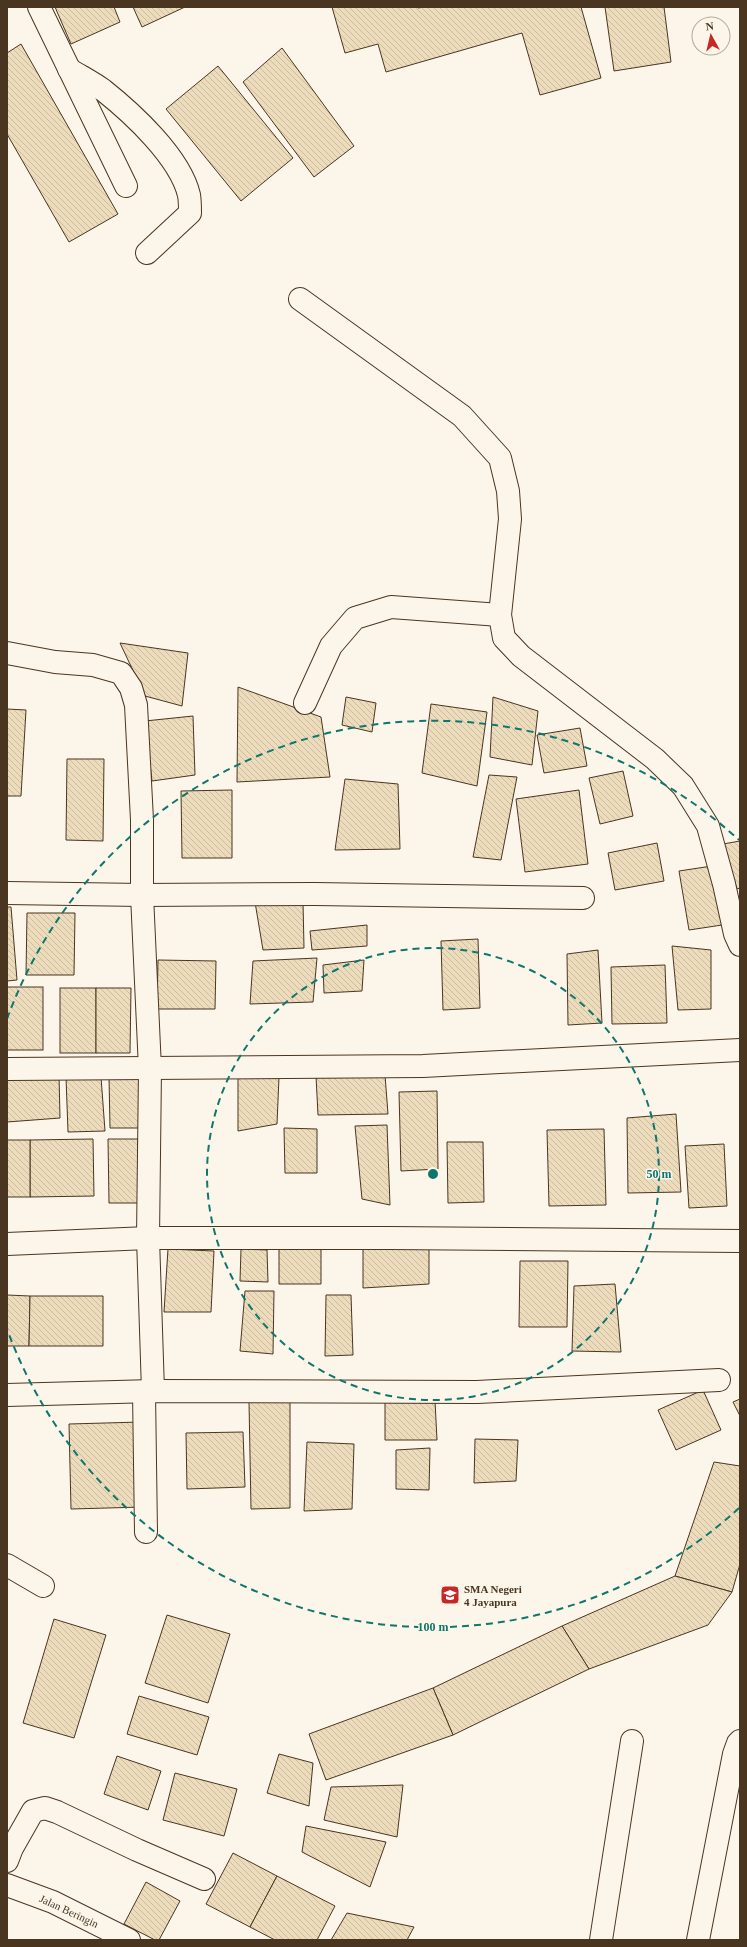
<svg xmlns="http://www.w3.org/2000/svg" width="747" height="1947" font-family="Georgia,serif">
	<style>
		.building { fill: url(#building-back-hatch); stroke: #4a3520 }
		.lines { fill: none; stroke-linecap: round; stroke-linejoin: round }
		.minor-casing { stroke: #4a3520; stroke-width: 24 }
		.minor { stroke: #fbf6e9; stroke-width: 22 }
		.ring { fill: none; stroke: #0f766e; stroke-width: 2; stroke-dasharray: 7 5 }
		.labels { text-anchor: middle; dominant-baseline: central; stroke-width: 3; stroke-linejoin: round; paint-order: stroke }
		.poi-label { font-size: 11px; font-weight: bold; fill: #4a3520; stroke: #fbf6e9; text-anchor: start }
		.street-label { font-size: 11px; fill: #4a3520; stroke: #fbf6e9 }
		.centre { fill: #0f766e; stroke: #fbf6e9; stroke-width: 2 }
		.ring-label { font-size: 12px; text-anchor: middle; font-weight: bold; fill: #0f766e; stroke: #fbf6e9; stroke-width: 3; stroke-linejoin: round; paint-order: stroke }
	</style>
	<defs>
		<pattern id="building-back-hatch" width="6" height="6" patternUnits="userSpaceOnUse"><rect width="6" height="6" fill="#ecdcbc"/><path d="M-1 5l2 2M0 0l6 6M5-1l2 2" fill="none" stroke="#ccbda1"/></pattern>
	</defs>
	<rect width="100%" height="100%" fill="#fbf6e9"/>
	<g class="building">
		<path d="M55 7H114L120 22 71 44Z"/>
		<path d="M133 7H185L142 27Z"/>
		<path d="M332 7H418V8L424 7H581L601 78 540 95 522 33 386 72 378 44 345 53Z"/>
		<path d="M605 7H664L671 62 614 71Z"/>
		<path d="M21 44 118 214 69 242 7 134V53Z"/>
		<path d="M282 48 354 146 314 177 243 82Z"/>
		<path d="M218 66 293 158 241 201 166 109Z"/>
		<path d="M120 643 188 653 182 706 145 696Z"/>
		<path d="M238 687 321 717 330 777 237 782Z"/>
		<path d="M346 697 376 703 372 732 342 725Z"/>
		<path d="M493 697 538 711 532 765 490 757Z"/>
		<path d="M431 704 487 712 477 786 422 773Z"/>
		<path d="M7 709 26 710 21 796H7Z"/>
		<path d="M193 716 195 775 152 781 145 721Z"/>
		<path d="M580 728 587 766 544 773 537 735Z"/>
		<path d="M67 759H104L103 841 66 840Z"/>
		<path d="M623 771 633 816 600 824 589 778Z"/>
		<path d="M489 775 517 777 501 860 473 857Z"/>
		<path d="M345 779 398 784 400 849 335 850Z"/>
		<path d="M232 790V858H182L181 791Z"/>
		<path d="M579 790 588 864 525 872 516 799Z"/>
		<path d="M740 841V888L737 889 723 844Z"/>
		<path d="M657 843 664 881 615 890 608 853Z"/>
		<path d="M712 866 722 925 689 930 679 871Z"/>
		<path d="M255 902H303L304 948 263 950Z"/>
		<path d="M7 907H11L17 980 7 981Z"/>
		<path d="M27 913H75L74 975H26Z"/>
		<path d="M367 925V946L312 950 310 931Z"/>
		<path d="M478 939 480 1008 443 1010 441 941Z"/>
		<path d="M672 946 711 950V1009L678 1010Z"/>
		<path d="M598 950 602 1023 568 1025 567 954Z"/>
		<path d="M317 958 313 1002 250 1004 253 961Z"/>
		<path d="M158 960 216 961 215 1009H157Z"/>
		<path d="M364 960 362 991 324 993 323 965Z"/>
		<path d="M665 965 667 1023 612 1024 611 967Z"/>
		<rect x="7" y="987" width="36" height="63"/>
		<rect x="60" y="988" width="36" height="65"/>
		<path d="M96 988H131L130 1053H96Z"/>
		<path d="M59 1075 60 1118 7 1122V1077Z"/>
		<path d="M143 1075 141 1128H110L109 1076Z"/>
		<path d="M385 1075 388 1114 318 1115 316 1076Z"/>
		<path d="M66 1077H101L105 1131 68 1132Z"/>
		<path d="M279 1077 277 1124 238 1131V1078Z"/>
		<path d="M437 1091 438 1169 401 1171 399 1092Z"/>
		<path d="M676 1114 681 1192 628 1193 627 1118Z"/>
		<path d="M387 1125 390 1205 362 1199 355 1126Z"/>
		<path d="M284 1128 317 1129V1173H285Z"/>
		<path d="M604 1129 606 1205 549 1206 547 1130Z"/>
		<path d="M93 1139 94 1196 30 1197V1140Z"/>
		<path d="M108 1139H138V1203H109Z"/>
		<rect x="7" y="1140" width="23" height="57"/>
		<path d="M447 1142H483L484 1202 448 1203Z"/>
		<path d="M724 1144 727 1206 689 1208 685 1146Z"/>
		<path d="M321 1246V1284H279V1248Z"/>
		<path d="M429 1248V1284L363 1288V1249Z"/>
		<path d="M168 1249 214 1251 211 1312H164Z"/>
		<path d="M241 1249 267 1250 268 1282 240 1281Z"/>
		<path d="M520 1261H568L567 1327H519Z"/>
		<path d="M615 1284 621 1352 572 1351 574 1286Z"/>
		<path d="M245 1291H274L273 1354 240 1351Z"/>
		<path d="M7 1295 30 1296 29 1346H7Z"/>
		<path d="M326 1295H351L353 1355 325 1356Z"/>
		<path d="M30 1296H103V1346H29Z"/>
		<path d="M703 1390 721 1430 676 1450 658 1410Z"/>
		<path d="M740 1399V1416L733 1402Z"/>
		<path d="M435 1401 437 1440H385V1402Z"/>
		<path d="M249 1402H290V1508L251 1509Z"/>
		<path d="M141 1422 143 1507 71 1509 69 1424Z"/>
		<path d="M243 1432 245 1487 187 1489 186 1433Z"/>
		<path d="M475 1439 518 1440 516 1481 474 1483Z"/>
		<path d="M307 1442 354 1444 352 1509 304 1511Z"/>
		<path d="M430 1448 429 1490 396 1489V1450Z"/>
		<path d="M714 1462 740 1466V1564L732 1592 675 1576Z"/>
		<path d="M675 1576 732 1592 708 1625 589 1669 562 1626Z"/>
		<path d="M167 1615 230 1634 208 1703 145 1683Z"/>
		<path d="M54 1619 106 1635 74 1738 23 1723Z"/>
		<path d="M562 1626 589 1669 453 1735 433 1688Z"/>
		<path d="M433 1688 453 1735 326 1780 309 1734Z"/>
		<path d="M139 1696 209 1717 197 1755 127 1734Z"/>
		<path d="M279 1754 313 1763 309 1806 267 1793Z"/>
		<path d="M117 1756 161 1771 148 1810 104 1794Z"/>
		<path d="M175 1773 237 1789 224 1836 163 1820Z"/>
		<path d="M403 1785 397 1837 324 1820 331 1787Z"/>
		<path d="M306 1826 386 1842 370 1887 302 1852Z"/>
		<path d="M233 1853 277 1876 250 1927 206 1904Z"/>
		<path d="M277 1876 335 1906 317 1940H275L250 1927Z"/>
		<path d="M146 1882 180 1901 159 1940H155L124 1924Z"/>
		<path d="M347 1913 414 1927 407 1940H331Z"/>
	</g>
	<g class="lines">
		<g class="minor-casing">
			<g id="minor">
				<path d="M39 7 126 186"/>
				<path d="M69 69C80 76 92 82 103 90 132 113 180 157 189 195 190 201 190 207 190 213L147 253"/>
				<path d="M300 299 462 416 500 458 508 491 510 519 500 615 504 638 521 656 655 759 683 786 708 826 724 884 735 934 740 945"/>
				<path d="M7 653 55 662 93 665 121 673 131 688 136 705 142 820V895L150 1069 148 1238 153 1391"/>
				<path d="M305 703 331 646 355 618 391 607 500 615"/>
				<path d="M7 893 142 895 315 894 583 898"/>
				<path d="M7 1069 423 1066 740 1050"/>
				<path d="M7 1244 148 1238H389L740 1241"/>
				<path d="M144 1392 146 1532"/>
				<path d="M7 1395 153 1391 477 1392 719 1380"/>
				<path d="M7 1565 43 1586"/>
				<path d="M7 1861 12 1848 33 1811 45 1808 57 1812 137 1850 204 1879"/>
				<path d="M7 1885 53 1902 129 1940"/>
				<path d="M601 1940 632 1741"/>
				<path d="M698 1940 734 1754 738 1743 740 1741"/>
			</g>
		</g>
		<use href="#minor" class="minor"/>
	</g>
	<g class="ring">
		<circle cx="433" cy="1174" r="226"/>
		<path d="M739 1508A453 453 0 0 1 7 1329M7 1019A453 453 0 0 1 739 840"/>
	</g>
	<defs>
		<g id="school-square" transform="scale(1)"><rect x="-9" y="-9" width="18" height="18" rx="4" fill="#c62828" stroke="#fbf6e9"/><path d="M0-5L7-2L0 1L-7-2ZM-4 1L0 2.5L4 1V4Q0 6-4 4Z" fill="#fff"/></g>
	</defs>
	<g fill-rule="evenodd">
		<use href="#school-square" x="450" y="1595"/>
	</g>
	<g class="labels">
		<g class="poi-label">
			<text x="464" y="1589">SMA Negeri<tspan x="464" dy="13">4 Jayapura</tspan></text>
		</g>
		<g class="street-label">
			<text transform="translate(69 1911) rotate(25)">Jalan Beringin</text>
		</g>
	</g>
	<circle cx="433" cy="1174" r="6" class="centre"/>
	<g class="ring-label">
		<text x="659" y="1178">50 m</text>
		<text x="433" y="1631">100 m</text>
	</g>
	<rect width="747" height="1947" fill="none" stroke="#4a3520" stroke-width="16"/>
	<g transform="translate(711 36) rotate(352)"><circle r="19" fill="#fbf6e9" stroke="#b4a999"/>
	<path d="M0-3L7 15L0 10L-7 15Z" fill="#c62828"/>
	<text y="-6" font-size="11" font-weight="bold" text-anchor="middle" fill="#4a3520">N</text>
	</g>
</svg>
